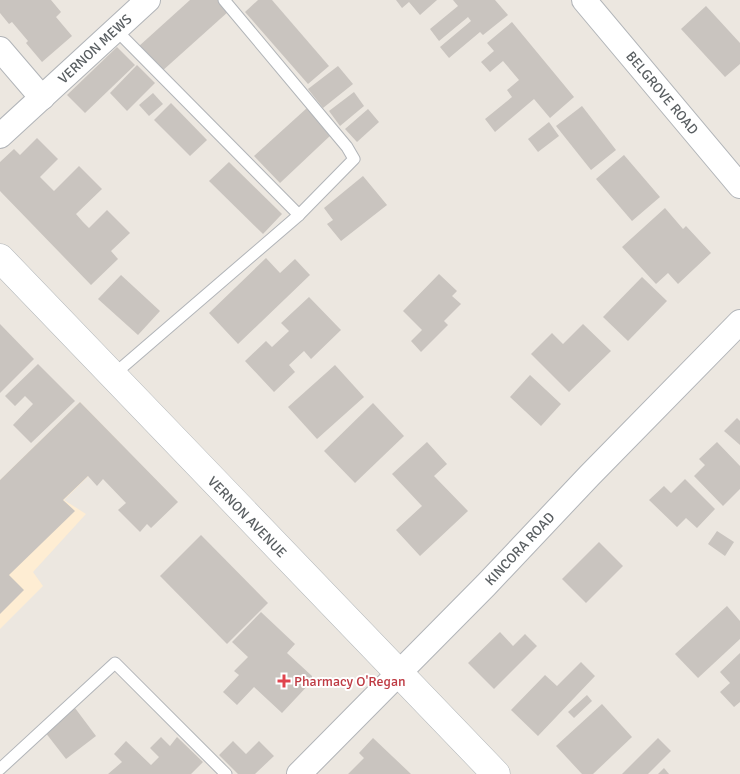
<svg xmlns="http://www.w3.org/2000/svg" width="740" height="774" font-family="Signika,sans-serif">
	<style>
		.commercial { fill: #feedd3 }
		.building { fill: #c9c4bf }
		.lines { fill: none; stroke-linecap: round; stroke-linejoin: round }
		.service-casing { stroke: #b1b4b8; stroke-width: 13 }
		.minor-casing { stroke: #b1b4b8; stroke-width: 26 }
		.secondary-casing { stroke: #b0b5b8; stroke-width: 29 }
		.service { stroke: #fff; stroke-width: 11 }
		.minor { stroke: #fff; stroke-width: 24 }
		.secondary { stroke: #fff; stroke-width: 28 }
		.health-dot { fill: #e0444e; stroke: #fff; stroke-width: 2 }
		.labels { text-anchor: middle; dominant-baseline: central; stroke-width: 4; stroke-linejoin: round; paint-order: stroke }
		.street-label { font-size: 14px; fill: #595e61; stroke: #fff }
		.health-label { font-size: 14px; fill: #be3a42; stroke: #fff; text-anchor: start }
	</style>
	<rect width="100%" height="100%" fill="#ece7e0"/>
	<path class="commercial" d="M80 402 121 444 64 500 86 514 33 572 43 586 0 629V480Z"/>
	<g class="building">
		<path d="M0 0H51L61 12 56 17 72 36 42 62 26 43 28 41 12 22 9 24 0 13Z"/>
		<path d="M190 0H219L229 11 161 72 138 47Z"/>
		<path d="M258 0H272L329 66 308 84 245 12Z"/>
		<path d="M396 0H437L420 15 409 2 402 8Z"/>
		<path d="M453 0H495L508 15 483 35 480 32 449 58 440 47 471 21 468 17 439 41 430 29 458 6Z"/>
		<path d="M706 6 740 43V64L725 77 681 29Z"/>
		<path d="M512 22 574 97 550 118 534 99 495 132 485 119 512 97 507 90 519 80 503 61 490 72 481 62 494 51 487 43Z"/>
		<path d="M117 47 135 65 85 113 67 95Z"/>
		<path d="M137 65 155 83 127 111 110 93Z"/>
		<path d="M338 66 353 84 323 108 308 89Z"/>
		<path d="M354 92 364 106 340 126 329 111Z"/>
		<path d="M153 93 163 104 149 116 139 105Z"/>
		<path d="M171 103 207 140 190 156 154 120Z"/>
		<path d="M582 106 616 150 591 170 556 126Z"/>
		<path d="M307 108 332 134 280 183 254 156Z"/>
		<path d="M368 109 379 122 357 142 345 129Z"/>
		<path d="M549 122 559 136 538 152 528 139Z"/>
		<path d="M37 138 58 159 40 177 54 191 79 166 102 189 76 214 83 222 89 228 107 210 130 233 111 251 118 259 91 285 0 191V162L14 149 20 155Z"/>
		<path d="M624 155 660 197 632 221 596 179Z"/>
		<path d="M229 162 282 214 263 234 209 181Z"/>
		<path d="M363 176 387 205 341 241 327 224 333 220 324 208Z"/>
		<path d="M665 208 683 229 686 226 711 253 678 284 668 273 656 284 622 247Z"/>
		<path d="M266 258 280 273 295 259 310 275 238 344 209 313Z"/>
		<path d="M439 274 457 291 452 296 461 304 444 321 448 325 421 352 411 341 422 330 403 311Z"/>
		<path d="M121 275 160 311 138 335 98 299Z"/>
		<path d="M642 277 667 301 628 341 603 317Z"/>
		<path d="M309 297 341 330 311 359 304 351 289 365 295 372 274 392 245 361 266 341 272 347 289 331 281 323Z"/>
		<path d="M0 324 34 359 0 393Z"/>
		<path d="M583 324 611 351 569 392 531 354 552 333 563 344Z"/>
		<path d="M38 364 75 401 31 443 13 425 33 404 25 396 15 406 5 396Z"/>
		<path d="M335 365 364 397 317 439 288 407Z"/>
		<path d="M530 375 561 404 541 426 510 397Z"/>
		<path d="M80 402 178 502 151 528 147 524 140 532 118 510 126 503 103 479 97 486 88 476 63 500 75 511 9 575 24 590 0 614V480Z"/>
		<path d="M373 403 404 436 355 483 324 451Z"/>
		<path d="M737 418 740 421V445L724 431Z"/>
		<path d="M427 442 447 464 434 476 468 511 420 556 396 530 422 506 392 474Z"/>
		<path d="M717 442 740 466V489L723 506 694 476 705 465 699 459Z"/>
		<path d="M685 479 715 509 697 528 686 518 677 527 649 500 664 486 671 493Z"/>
		<path d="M717 531 734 542 725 556 708 544Z"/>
		<path d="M201 535 268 603 227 644 160 576Z"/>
		<path d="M599 542 623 566 586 603 562 579Z"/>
		<path d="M727 606 740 621V639L698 678 675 654Z"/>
		<path d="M261 612 295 644 287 653 312 676V681L282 713 254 687 237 705 223 692 239 675 234 671 248 657 232 642Z"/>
		<path d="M500 632 513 646 525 634 537 646 494 689 468 663Z"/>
		<path d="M740 653V702L734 707 720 692 730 683 720 672Z"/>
		<path d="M581 662 595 676 538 736 511 710 545 675 557 686Z"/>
		<path d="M587 695 592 701 574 718 568 712Z"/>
		<path d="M602 704 632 737 593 774H582L556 746Z"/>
		<path d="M75 708 96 736 66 759 45 732Z"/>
		<path d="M161 737 170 746 177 737 203 762 191 774H108L122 762 114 754 126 741 151 765 159 757 150 748Z"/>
		<path d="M373 738 411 774H348L364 758 359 753Z"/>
		<path d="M658 738 671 751 648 774H622Z"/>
		<path d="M233 741 246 754 259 741 274 756 255 774H238L219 755Z"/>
		<path d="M664 768 669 774H658Z"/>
	</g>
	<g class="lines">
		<g class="service-casing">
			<g id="service">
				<path d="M116 30 299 215"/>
				<path d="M112 376 299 215 354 159 347 147 224 0"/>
				<path d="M0 769 115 663 226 774"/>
			</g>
		</g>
		<g class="minor-casing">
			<g id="minor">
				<path d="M584 0 740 186"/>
				<path d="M0 49 42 98"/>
				<path d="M0 136 148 0"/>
				<path d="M299 774 486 585 589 476 740 322"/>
			</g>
		</g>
		<g class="secondary-casing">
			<path id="secondary" d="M0 258 496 774"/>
		</g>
		<use href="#service" class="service"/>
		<use href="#minor" class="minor"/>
		<use href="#secondary" class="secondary"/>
	</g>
	<path class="health-dot" d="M281.5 673.5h5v5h5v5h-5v5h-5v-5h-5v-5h5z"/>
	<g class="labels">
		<g class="street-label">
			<text transform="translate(95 49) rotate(-43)">VERNON MEWS</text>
			<text transform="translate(662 93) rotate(50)">BELGROVE ROAD</text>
			<text transform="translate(247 517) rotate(46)">VERNON AVENUE</text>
			<text transform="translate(520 549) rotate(-47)">KINCORA ROAD</text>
		</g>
		<g class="health-label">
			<text x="294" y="681">Pharmacy O'Regan</text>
		</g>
	</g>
</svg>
